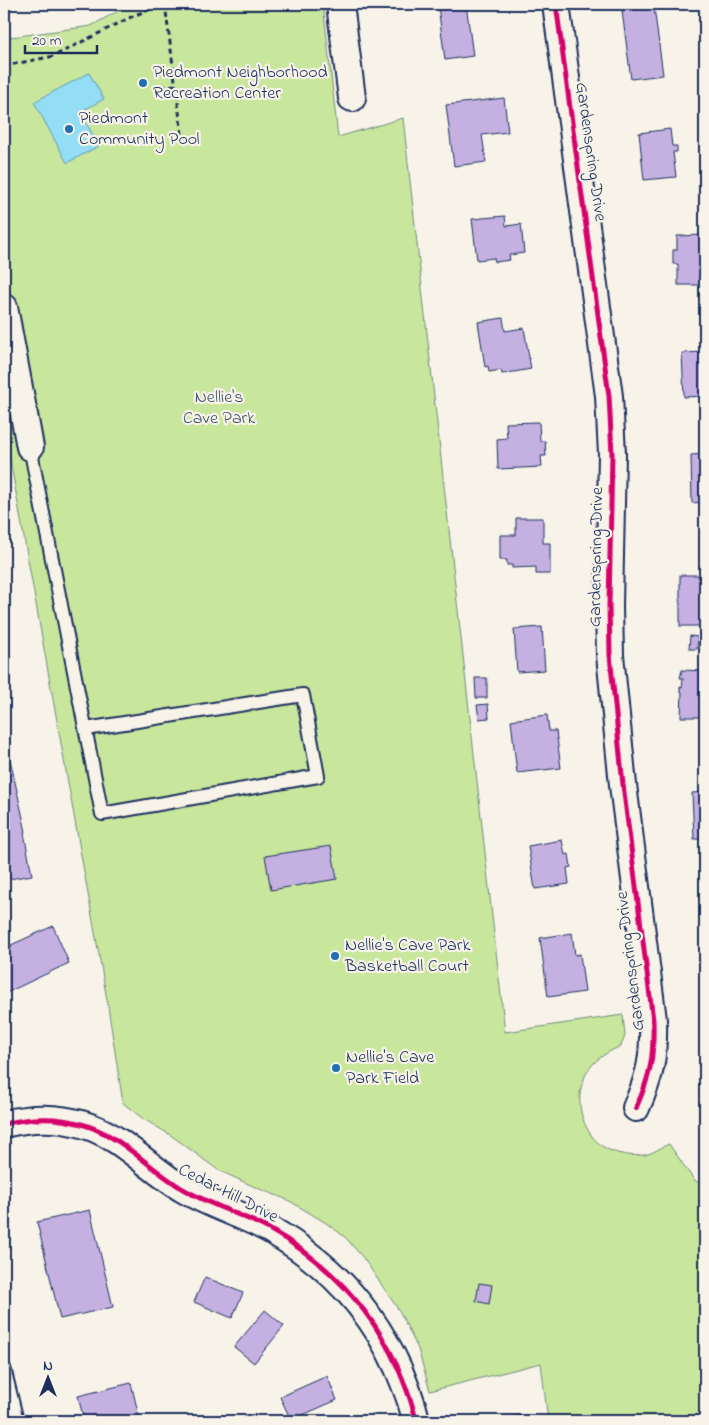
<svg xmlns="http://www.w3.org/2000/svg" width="709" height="1425" font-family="'Indie Flower',sans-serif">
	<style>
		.green { fill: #c9e69d; stroke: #728a7e }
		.water { fill: #93def4; stroke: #6398b8 }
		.building { fill: #c4b1e1; stroke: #1b2f5e }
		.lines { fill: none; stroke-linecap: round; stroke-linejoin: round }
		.service-casing { stroke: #1b2f5e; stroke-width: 16 }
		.minor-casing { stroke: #1b2f5e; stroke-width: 30 }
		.path { stroke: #1b2f5e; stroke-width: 3; stroke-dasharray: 5 4; stroke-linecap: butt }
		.service { stroke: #f7f3e8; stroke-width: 12 }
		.minor { stroke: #f7f3e8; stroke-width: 26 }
		.cycleway-casing { stroke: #f7f3e8; stroke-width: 8 }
		.cycleway { stroke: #d6006c; stroke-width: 5 }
		.poi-dot { fill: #1f6fb2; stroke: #f7f3e8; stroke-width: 2 }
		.labels { text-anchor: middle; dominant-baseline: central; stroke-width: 4.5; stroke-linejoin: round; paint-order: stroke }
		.poi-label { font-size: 18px; fill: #1b2f5e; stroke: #f7f3e8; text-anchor: start }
		.street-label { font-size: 18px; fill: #1b2f5e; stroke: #f7f3e8 }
		.park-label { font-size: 18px; fill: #3e546b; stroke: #f7f3e8 }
	</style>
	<rect width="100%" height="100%" fill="#f7f3e8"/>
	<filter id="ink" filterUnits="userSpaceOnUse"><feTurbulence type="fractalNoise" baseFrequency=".02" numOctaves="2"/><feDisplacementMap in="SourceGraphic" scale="10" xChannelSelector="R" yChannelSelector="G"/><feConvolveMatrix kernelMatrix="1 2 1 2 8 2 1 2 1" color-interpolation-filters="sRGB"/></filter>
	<g filter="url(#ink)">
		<path class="green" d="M130 4H323L338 137 403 118 505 1032 623 1015 625 1036 621 1046C612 1050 602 1055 595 1062 573 1084 576 1121 597 1142 608 1153 629 1157 644 1155 652 1154 661 1147 669 1144L694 1180 705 1186V1421H548L541 1363 430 1391 418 1349 400 1312 364 1259 345 1237 326 1223 288 1200 257 1188 218 1170 172 1136 142 1118 123 1103 106 994 4 426V38L91 26Z"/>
		<path class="water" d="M89 73 104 99 80 112 99 146 67 163 34 102Z"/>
		<g class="building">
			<path d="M456 4H466L473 56 445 60 438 6Z"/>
			<path d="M654 7 663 75 631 79 622 11Z"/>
			<path d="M504 98 508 132 482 135 486 162 454 166 446 105Z"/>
			<path d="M670 129 672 146H677V152H673L676 177 644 180 639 133Z"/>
			<path d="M505 216 506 226 521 224 524 253 509 255 510 260 495 262 494 258 477 260 472 219Z"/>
			<path d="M705 235V285H678V264H673V250H677V236Z"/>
			<path d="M503 318 505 331 524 328 531 369 502 374 501 370 489 372 488 366 485 367 478 322Z"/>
			<path d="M705 352V396L684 397 682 353Z"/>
			<path d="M539 422 540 441H545L546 456H541L542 467 498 469 497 439 507 438 506 423Z"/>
			<path d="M705 454V502L692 503 691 455Z"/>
			<path d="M516 518H543V543H550V574H536V567L512 568V565H507V560H500V535H516Z"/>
			<rect x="680" y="575" width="25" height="51"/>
			<path d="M542 627 545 670 517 672 514 629Z"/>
			<path d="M690 636 698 637 697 649H689Z"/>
			<path d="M682 670 705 671V717H681L682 692H680V687L682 688 683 678H680Z"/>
			<path d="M475 678H487V698H476Z"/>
			<path d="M488 704 489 718 479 719 477 705Z"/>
			<path d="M547 715 549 731H556L561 768 517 773 511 720Z"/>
			<path d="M8 750 26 832 24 833 32 875 4 880V751Z"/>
			<path d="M705 792V839H694L692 793Z"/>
			<path d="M562 840 565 855 569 854 571 867 567 868 569 884 535 889 528 846Z"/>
			<path d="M331 846 337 879 271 890 265 856Z"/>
			<path d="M53 926 69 963 4 994V950L12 947 11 945Z"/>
			<path d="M572 933 575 955 580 954 585 992 548 997 540 938Z"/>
			<path d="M90 1210 113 1307 60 1319 37 1222Z"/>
			<path d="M205 1277 243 1293 232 1318 194 1302Z"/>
			<path d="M479 1283 492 1285 489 1304 476 1301Z"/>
			<path d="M265 1310 284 1326 254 1363 234 1347Z"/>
			<path d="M327 1376 337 1400 291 1420 280 1397Z"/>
			<path d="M131 1383 140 1421H84L78 1396Z"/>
			<path d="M521 1415 522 1421H492L491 1420Z"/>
		</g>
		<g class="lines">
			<g class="service-casing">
				<g id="service">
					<path d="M30 447 102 814 318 776 303 695 86 729"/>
					<path d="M4 1368 17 1421"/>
				</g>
			</g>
			<g class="minor-casing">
				<g id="minor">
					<path d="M340 4 352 98"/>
					<path d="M556 4 609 396 612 454 609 606 610 655 623 785 653 1020C654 1057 651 1074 636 1108"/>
					<path d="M4 307 30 447"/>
					<path d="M4 1124C44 1114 85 1118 119 1142 141 1157 160 1175 183 1189 210 1205 241 1214 269 1229 326 1261 371 1308 398 1368 405 1385 413 1403 416 1421"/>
				</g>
			</g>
			<g class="path">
				<path d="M165 4 183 142"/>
				<path d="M4 66 54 56 135 15 165 4"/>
				<path d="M161 87 175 85"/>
			</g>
			<use href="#service" class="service"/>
			<use href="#minor" class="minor"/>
			<g class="cycleway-casing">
				<g id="cycleway">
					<path d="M556 4 609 396 612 454 609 606 610 655 623 785 653 1020C654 1057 651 1074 636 1108"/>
					<path d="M4 1124C44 1114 85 1118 119 1142 141 1157 160 1175 183 1189 210 1205 241 1214 269 1229 326 1261 371 1308 398 1368 405 1385 413 1403 416 1421"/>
				</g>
			</g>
			<use href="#cycleway" class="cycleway"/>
		</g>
	</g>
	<g class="poi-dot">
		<circle cx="143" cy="83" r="5"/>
		<circle cx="69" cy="129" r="5"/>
		<circle cx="335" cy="956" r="5"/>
		<circle cx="336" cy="1068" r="5"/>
	</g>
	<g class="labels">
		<g class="poi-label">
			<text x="153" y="73">Piedmont Neighborhood<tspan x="153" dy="21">Recreation Center</tspan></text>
			<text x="79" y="119">Piedmont<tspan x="79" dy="21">Community Pool</tspan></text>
			<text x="345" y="946">Nellie's Cave Park<tspan x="345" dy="21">Basketball Court</tspan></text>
			<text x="346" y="1058">Nellie's Cave<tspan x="346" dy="21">Park Field</tspan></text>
		</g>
		<g class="street-label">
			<text transform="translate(590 152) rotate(82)">Gardenspring Drive</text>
			<text transform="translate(597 557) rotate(-89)">Gardenspring Drive</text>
			<text transform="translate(631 961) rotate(-97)">Gardenspring Drive</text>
			<text transform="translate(228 1194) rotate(27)">Cedar Hill Drive</text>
		</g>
		<g class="park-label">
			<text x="219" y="398">Nellie's<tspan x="219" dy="21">Cave Park</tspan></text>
		</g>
	</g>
	<rect width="709" height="1425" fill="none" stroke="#f7f3e8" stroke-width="20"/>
	<rect x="10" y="10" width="689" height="1405" fill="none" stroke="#1b2f5e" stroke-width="2" filter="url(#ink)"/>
	<g transform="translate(48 1378)" stroke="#f7f3e8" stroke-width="4" paint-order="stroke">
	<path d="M0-4L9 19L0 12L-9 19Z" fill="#1b2f5e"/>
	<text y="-8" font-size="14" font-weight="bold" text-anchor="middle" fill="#1b2f5e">N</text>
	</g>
	<path d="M25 45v8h72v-8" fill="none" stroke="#1b2f5e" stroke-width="2.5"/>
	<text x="32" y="45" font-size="15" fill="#1b2f5e" stroke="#f7f3e8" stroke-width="4" paint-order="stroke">20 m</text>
</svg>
